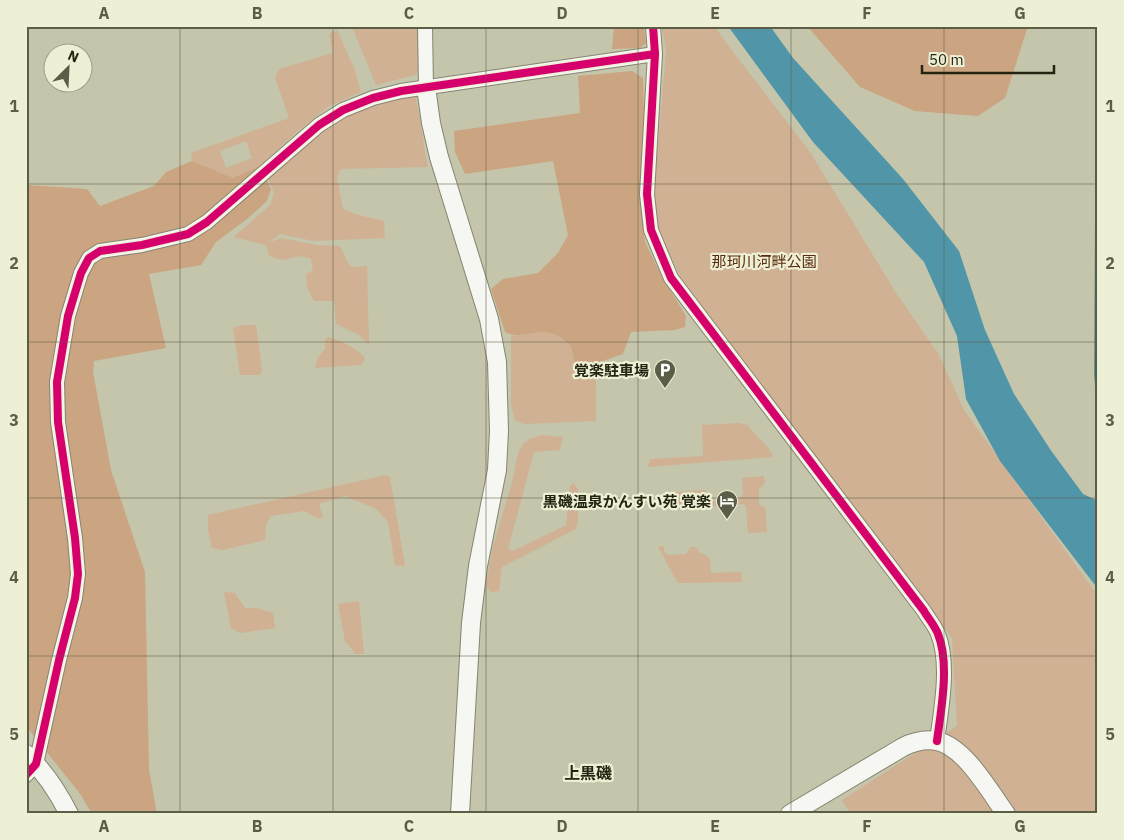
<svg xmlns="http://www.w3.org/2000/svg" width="1124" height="840" font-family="'IBM Plex Sans','Noto Sans JP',sans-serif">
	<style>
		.green { fill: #d0b193; fill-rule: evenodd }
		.forest { fill: #cba481 }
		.water { fill: #5095a8 }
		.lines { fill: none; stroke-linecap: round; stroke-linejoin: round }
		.minor-casing { stroke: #848570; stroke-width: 16 }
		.tertiary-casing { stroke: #848570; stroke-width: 20 }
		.minor { stroke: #f6f6f2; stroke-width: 14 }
		.tertiary { stroke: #f6f6f2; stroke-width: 18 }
		.cycleway-casing { stroke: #eef0d6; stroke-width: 11 }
		.cycleway { stroke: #d6006c; stroke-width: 8 }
		.grid { fill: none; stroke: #5c5d47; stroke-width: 1; stroke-opacity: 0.55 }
		.labels { text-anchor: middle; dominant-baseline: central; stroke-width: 4.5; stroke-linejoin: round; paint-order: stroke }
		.park-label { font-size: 15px; fill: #5a2b0c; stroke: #eef0d6 }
		.poi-label { font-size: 15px; font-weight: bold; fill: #242511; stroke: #eef0d6; text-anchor: end }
		.neighbourhood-label { font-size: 16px; font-weight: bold; fill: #242511; stroke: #eef0d6 }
		.neatline { fill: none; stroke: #5c5d47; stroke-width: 2 }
		.grid-label { font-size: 16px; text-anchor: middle; font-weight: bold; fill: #5c5d47 }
	</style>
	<rect width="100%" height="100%" fill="#c4c5aa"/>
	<g class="green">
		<path d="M419 26 421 69 415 75 376 85 352 27Z"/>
		<path d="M662 26H715L721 36 810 152 898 296 938 353 964 410 1098 596V814H851L842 800 957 726 952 638 683 282 659 232 654 191 666 52Z"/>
		<path d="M337 30 354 68 361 92 329 106 299 130 260 166 233 178 192 161 191 153 289 118 275 78 279 69 333 53 329 34ZM246 141 252 158 226 168 220 151Z"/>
		<path d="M415 95C421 118 423 142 428 167L341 169 337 177 343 209 358 215 384 221 385 238 314 241 280 234 268 243 281 238 317 245 340 246 348 263 352 267 367 266 369 345 359 335 336 324 334 301H314L307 287 306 274 313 270 311 259 301 256 282 260 269 256 266 245 234 237 270 205 274 192 268 178C295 151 333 118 369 105 383 100 400 98 415 95Z"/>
		<path d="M242 325H256L262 369 260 375H240L233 328Z"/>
		<path d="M535 332H552L571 346 576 370 596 372V421L524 424 515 420 511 405V336Z"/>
		<path d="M328 337C343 342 354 346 365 358L361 365 315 368 318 357 325 349V340Z"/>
		<path d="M739 423 747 425 770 450 773 457 648 467 650 459 703 456 702 425Z"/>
		<path d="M541 435 563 437 560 450 534 452 508 549 513 551 566 525 570 486 573 483 578 489V521L576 529 502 567 499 591 491 592 486 585 492 550 513 479 516 461 519 451 523 444 530 439Z"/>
		<path d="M386 475 390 477 405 566 395 565 388 522 376 509 345 496 319 504 323 518H317L304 511 271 516 266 525 265 540 223 550 212 548 208 530V515Z"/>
		<path d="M764 476 765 482 762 487 759 488V505L765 507 767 532 748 533 746 506 743 504 701 507V503L740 498 743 495 742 478Z"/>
		<path d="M705 490 706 493 691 495 688 499 689 508 677 509 676 506H662L661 493Z"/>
		<path d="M664 546V552L668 555 686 554 691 547H696L699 552 710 558 711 573 741 572 742 582 678 583 658 547Z"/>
		<path d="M224 592 235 593 245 608H257L273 613 275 628 241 633 231 628Z"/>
		<path d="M359 601 364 654H356L345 641 338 604Z"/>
	</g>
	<g class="forest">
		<path d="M614 26H644L646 43 640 48 612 49Z"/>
		<path d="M807 26H1028L1005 98 978 116 915 111 860 87Z"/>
		<path d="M632 71 643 78 644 113 641 193 645 242 662 277 686 316 685 327 675 330 631 332 623 354 597 363 596 372 576 370 571 346C566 342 558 334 551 333 536 329 519 340 505 332L491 289 503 279 538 273 558 253 568 235 553 161 465 174 455 152 454 131 580 113 578 76Z"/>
		<path d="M192 161 233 178 260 166 271 189 267 201 247 219 216 242 201 265 149 274 166 348 94 361 93 372 111 470 145 572 149 770 157 814H92L81 795 26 726V185L87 189 100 206 154 186 166 172Z"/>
	</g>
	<g class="water">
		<path d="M728 26H770L793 58 903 179 959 251 985 330 1014 394 1052 452 1083 494 1098 501V589L1000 461 966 399 957 336 924 262 813 142Z"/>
		<path d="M1098 156V413L1094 375 1095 223Z"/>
	</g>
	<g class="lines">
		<g class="minor-casing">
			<g id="minor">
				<path d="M425 26 426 87"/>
				<path d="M653 26 655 54 647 194 651 230 671 278 924 611C928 618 935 626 938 634 950 664 941 710 937 741"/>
				<path d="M26 775 36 764 59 660 75 598 78 574 75 538 58 422 57 382 68 316 81 273 89 258 100 251 142 245 188 234 207 222 319 125 343 110 373 98 401 91 655 54"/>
			</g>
		</g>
		<g class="tertiary-casing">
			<g id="tertiary">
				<path d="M426 87 431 123 439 157 489 319 497 362 499 431 497 470 478 566 471 623 460 814"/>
				<path d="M26 754C44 771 58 792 69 814"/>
				<path d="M790 814 903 747C913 742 925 739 937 741 965 747 990 792 1006 814"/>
			</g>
		</g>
		<use href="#minor" class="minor"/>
		<use href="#tertiary" class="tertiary"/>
		<g class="cycleway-casing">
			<g id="cycleway">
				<path d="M653 26 655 54 647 194 651 230 671 278 924 611C928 618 935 626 938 634 950 664 941 710 937 741"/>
				<path d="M26 775 36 764 59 660 75 598 78 574 75 538 58 422 57 382 68 316 81 273 89 258 100 251 142 245 188 234 207 222 319 125 343 110 373 98 401 91 655 54"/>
			</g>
		</g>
		<use href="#cycleway" class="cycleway"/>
	</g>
	<path class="grid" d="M180 26V814M333 26V814M486 26V814M638 26V814M791 26V814M944 26V814M26 184H1098M26 342H1098M26 498H1098M26 656H1098"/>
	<defs>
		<g id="parking-pin" transform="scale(1.125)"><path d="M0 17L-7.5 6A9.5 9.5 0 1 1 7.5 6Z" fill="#5c5d47" stroke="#eef0d6"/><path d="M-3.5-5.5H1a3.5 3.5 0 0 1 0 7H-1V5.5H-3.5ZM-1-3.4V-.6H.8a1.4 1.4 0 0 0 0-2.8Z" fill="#fff"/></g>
		<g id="hotel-pin" transform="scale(1.125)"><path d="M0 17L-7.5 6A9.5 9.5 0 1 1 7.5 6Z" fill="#5c5d47" stroke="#eef0d6"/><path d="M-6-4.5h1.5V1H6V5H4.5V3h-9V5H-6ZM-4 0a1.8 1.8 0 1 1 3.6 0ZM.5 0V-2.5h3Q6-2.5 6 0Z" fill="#fff"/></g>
	</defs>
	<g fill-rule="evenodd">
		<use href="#parking-pin" x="665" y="370"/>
		<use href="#hotel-pin" x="727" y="501"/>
	</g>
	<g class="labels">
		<g class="park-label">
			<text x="764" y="261">那珂川河畔公園</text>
		</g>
		<g class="poi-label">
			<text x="649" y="370">覚楽駐車場</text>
			<text x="711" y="501">黒磯温泉かんすい苑 覚楽</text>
		</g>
		<g class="neighbourhood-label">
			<text x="588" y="773">上黒磯</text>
		</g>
	</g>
	<rect width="1124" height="840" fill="none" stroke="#eef0d6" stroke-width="55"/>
	<g transform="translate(68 68) rotate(24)"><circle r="24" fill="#eef0d6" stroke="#9d9f87"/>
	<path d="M0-4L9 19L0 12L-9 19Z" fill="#5c5d47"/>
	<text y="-8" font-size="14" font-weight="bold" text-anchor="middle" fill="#242511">N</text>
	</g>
	<path d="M922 65v8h132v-8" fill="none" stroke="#242511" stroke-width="2.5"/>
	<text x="929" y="65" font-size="15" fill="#242511" stroke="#eef0d6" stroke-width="4" paint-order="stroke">50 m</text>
	<rect x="28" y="28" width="1068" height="784" class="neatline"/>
	<g class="grid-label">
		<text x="104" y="19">A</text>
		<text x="257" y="19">B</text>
		<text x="409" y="19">C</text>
		<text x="562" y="19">D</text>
		<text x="715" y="19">E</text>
		<text x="867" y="19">F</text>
		<text x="1020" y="19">G</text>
		<text x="14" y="112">1</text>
		<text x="1110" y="112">1</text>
		<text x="14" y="269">2</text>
		<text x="1110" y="269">2</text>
		<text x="14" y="426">3</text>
		<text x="1110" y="426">3</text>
		<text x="14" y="583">4</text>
		<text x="1110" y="583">4</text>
		<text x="14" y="740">5</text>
		<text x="1110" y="740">5</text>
		<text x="104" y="832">A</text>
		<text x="257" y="832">B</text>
		<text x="409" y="832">C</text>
		<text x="562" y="832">D</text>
		<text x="715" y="832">E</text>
		<text x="867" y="832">F</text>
		<text x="1020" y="832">G</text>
	</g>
</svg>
